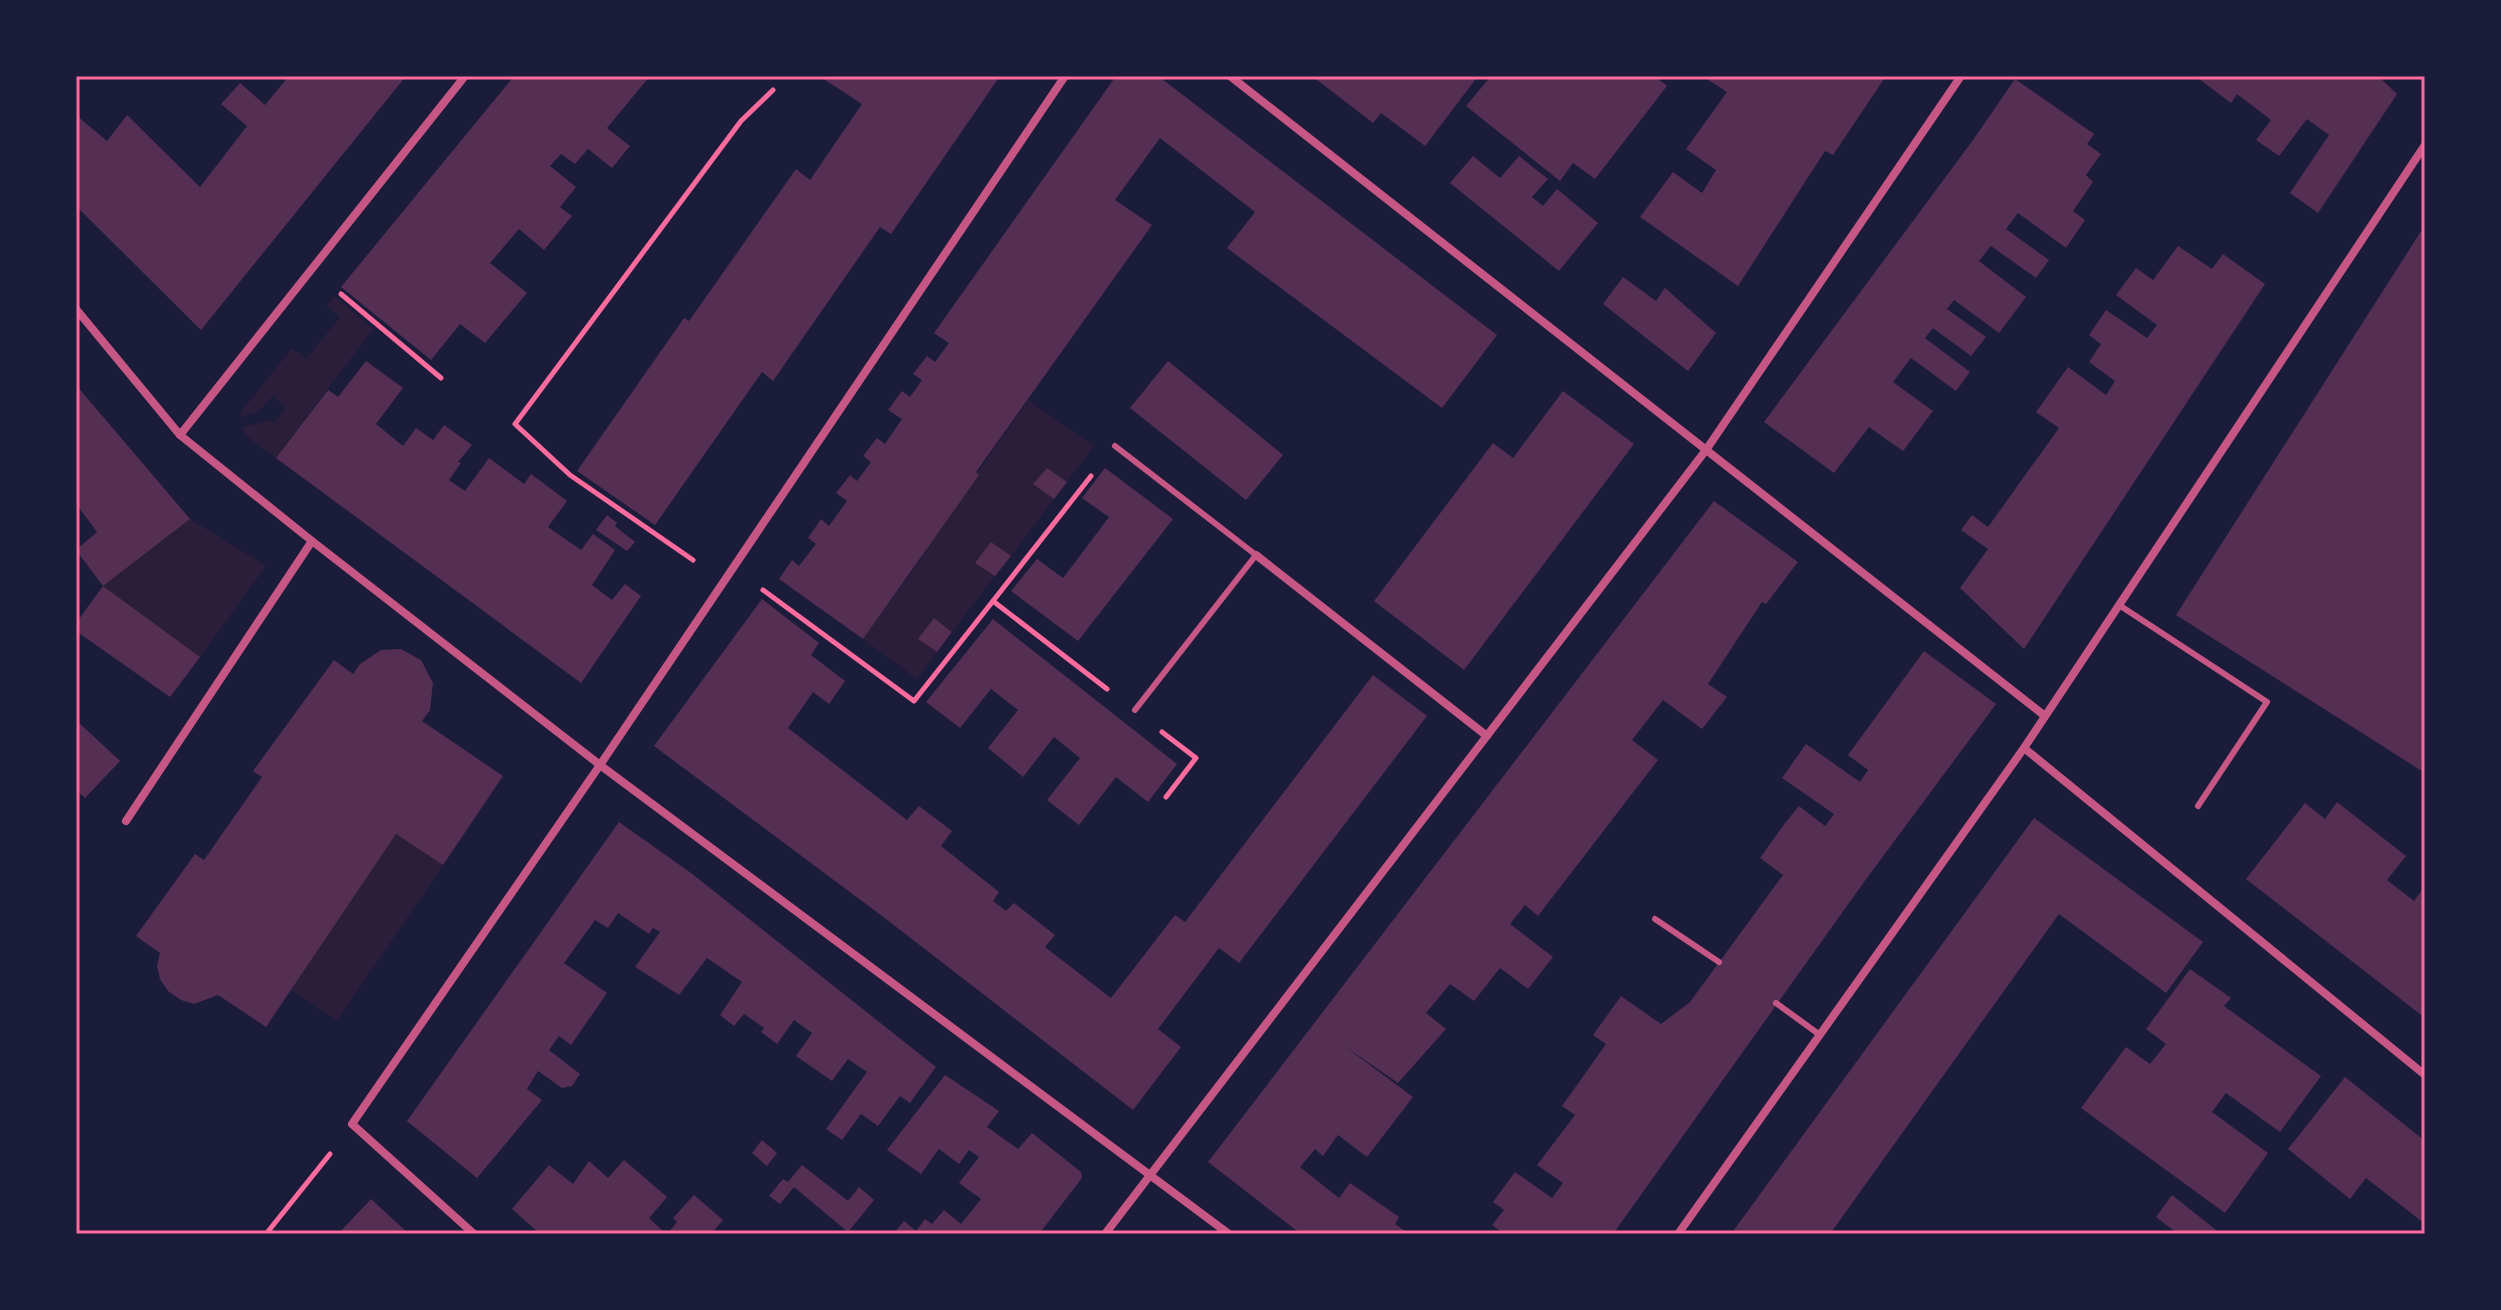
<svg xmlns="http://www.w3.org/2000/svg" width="2501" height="1310" font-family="'Sofia Sans Condensed',sans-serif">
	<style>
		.green { fill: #2a1e3b }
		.building { fill: #542f53 }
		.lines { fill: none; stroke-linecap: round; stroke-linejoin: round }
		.path { stroke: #ff6b9d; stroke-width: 5 }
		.service { stroke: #c65784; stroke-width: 6 }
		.minor { stroke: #c65784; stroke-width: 8 }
		.neatline { fill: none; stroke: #ff6b9d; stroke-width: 3 }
	</style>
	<rect width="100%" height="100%" fill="#1b1b3a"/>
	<g class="green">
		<path d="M334 296 373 329 276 458 245 435 243 427 271 420 274 423 286 407 273 396 260 411 241 417 240 413 292 348 306 359 340 317 327 306Z"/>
		<path d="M1028 400 1094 446 1067 482 1047 468 1034 484 1054 499 1011 556 976 563 995 576 952 632 934 618 919 639 937 652 917 679 863 639 923 556 921 554Z"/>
		<path d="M190 519 266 566 200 657 103 586Z"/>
		<path d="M396 834 443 865 337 1021 291 990Z"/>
	</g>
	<g class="building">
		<path d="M289 76H406L201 330 76 206V115L107 141 127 115 200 187 247 126 221 104 240 83 265 105Z"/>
		<path d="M514 76H650L607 128 630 146 612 168 588 149 575 164 561 154 550 166 576 187 560 207 572 216 544 250 519 229 490 263 527 293 485 343 460 324 431 360 341 287Z"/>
		<path d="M819 76H1000L891 234 880 227 773 381 762 372 655 525 577 471 684 318 689 321 796 169 810 180 862 104Z"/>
		<path d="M1116 76H1158L1497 335 1442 408 1227 248 1255 212 1160 138 1115 200 1152 225 976 472 979 475 863 639 779 579 792 560 799 566 816 544 808 538 821 519 829 526 847 501 836 493 850 475 857 481 871 462 863 456 877 438 885 444 902 419 888 410 902 391 910 397 922 380 913 374 927 356 935 362 949 343 934 333Z"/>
		<path d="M1312 76H1478L1425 146 1381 113 1373 123Z"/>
		<path d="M1491 76H1654L1667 86 1595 179 1573 163 1560 181 1466 106Z"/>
		<path d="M1702 76H1886L1833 155 1825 151 1738 286 1640 217 1673 172 1702 193 1716 170 1686 149 1727 92Z"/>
		<path d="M2195 76H2378L2397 94 2318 213 2290 193 2329 135 2307 119 2279 156 2256 140 2271 120 2237 94 2231 103Z"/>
		<path d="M2015 79 2094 134 2087 144 2101 154 2086 175 2093 182 2073 211 2085 220 2066 248 2018 213 2006 229 2049 260 2036 278 1991 246 1979 261 2026 297 1999 333 1954 300 1947 309 1986 337 1971 356 1933 328 1925 338 1970 372 1956 391 1911 358 1893 382 1933 411 1903 451 1869 427 1834 473 1764 422 1973 140Z"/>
		<path d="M1473 156 1500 178 1519 156 1548 179 1532 197 1543 206 1557 189 1598 223 1559 271 1450 183Z"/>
		<path d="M2425 225V773L2176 615Z"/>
		<path d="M2178 246 2212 269 2223 254 2265 284 2024 649 1960 588 1988 549 1961 530 1972 515 1988 527 2059 428 2036 412 2068 367 2106 395 2115 381 2089 362 2101 344 2089 335 2106 310 2147 338 2157 325 2116 295 2136 268 2153 280Z"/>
		<path d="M1623 277 1656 301 1665 288 1716 333 1688 371 1603 304Z"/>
		<path d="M366 361 403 388 376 424 403 446 416 428 433 440 444 425 472 445 458 462 461 463 449 480 465 491 489 458 524 484 531 474 567 501 548 527 581 550 593 534 615 550 592 585 612 600 625 584 641 596 581 683 276 458 328 390 338 397Z"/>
		<path d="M1168 361 1283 455 1246 500 1130 408Z"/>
		<path d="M76 385 190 519 103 586 76 550 97 532 76 504Z"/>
		<path d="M1563 391 1634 444 1464 670 1374 601 1493 443 1513 458Z"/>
		<path d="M1047 468 1067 482 1054 499 1033 484Z"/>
		<path d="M1105 468 1173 519 1078 641 1011 591 1037 559 1063 578 1085 549 1109 517 1082 498Z"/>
		<path d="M1714 501 1798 562 1766 604 1762 602 1708 684 1727 697 1702 729 1663 700 1632 740 1658 760 1538 916 1525 905 1510 924 1553 957 1528 989 1500 968 1474 1001 1450 984 1426 1013 1446 1029 1398 1083 1343 1045 1413 1097 1367 1157 1338 1135 1323 1156 1315 1149 1300 1167 1339 1198 1350 1183 1399 1217 1395 1224 1409 1234H1301L1208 1162Z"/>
		<path d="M607 515 617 523 615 526 635 542 627 551 596 530Z"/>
		<path d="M991 542 1011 556 995 576 975 563Z"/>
		<path d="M103 586 200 657 170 697 76 631V623Z"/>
		<path d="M762 599 819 643 811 655 845 681 829 704 813 692 788 728 907 820 919 806 952 831 941 846 999 892 993 901 1006 911 1014 903 1055 935 1045 947 1111 998 1175 915 1185 922 1373 675 1427 716 1239 963 1219 948 1158 1029 1181 1047 1133 1110 886 919 654 746Z"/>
		<path d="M934 618 952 632 937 652 918 639Z"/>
		<path d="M993 619 1177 764 1148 802 1116 777 1079 825 1047 800 1080 758 1054 737 1023 777 988 748 1018 710 991 689 960 728 926 702Z"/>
		<path d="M401 649 421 660 433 683 430 710 422 721 503 776 443 865 396 834 266 1027 218 995 194 1004 181 1000 168 991 160 979 157 966 160 953 136 936 195 854 204 860 262 777 253 771 334 660 353 674 360 664 381 650Z"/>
		<path d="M1924 651 1996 704 1864 882 1613 1234H1504L1492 1225 1504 1210 1493 1202 1515 1172 1552 1198 1563 1183 1537 1165 1575 1115 1562 1106 1606 1044 1593 1035 1621 996 1661 1024 1690 1002 1783 875 1760 858 1785 823 1799 806 1825 826 1834 814 1782 778 1806 744 1860 782 1868 770 1848 755Z"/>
		<path d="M76 720 120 761 85 798 76 790Z"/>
		<path d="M2337 802 2406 856 2387 880 2414 901 2425 886V1018L2246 879 2305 803 2325 819Z"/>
		<path d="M2034 818 2203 942 2166 993 2059 914 1830 1234H1731Z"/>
		<path d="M619 822 691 873 936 1067 910 1103 900 1096 878 1126 861 1114 842 1140 826 1129 867 1072 848 1059 832 1081 796 1056 812 1033 794 1020 777 1044 761 1032 764 1028 744 1014 734 1026 720 1015 742 982 707 958 679 995 662 984 635 967 660 932 653 928 649 934 618 913 608 928 595 920 564 963 607 993 571 1045 559 1036 549 1050 580 1074 572 1086 562 1088 538 1071 527 1089 542 1100 477 1178 407 1121Z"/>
		<path d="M2190 969 2231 998 2224 1006 2321 1076 2280 1132 2226 1093 2212 1112 2268 1153 2225 1213 2081 1108 2126 1047 2150 1064 2166 1044 2146 1029Z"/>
		<path d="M945 1075 999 1111 987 1127 1018 1149 1032 1133 1081 1172 1082 1178 1039 1234H893L904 1221 916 1231 925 1219 932 1224 944 1210 961 1224 981 1199 959 1183 979 1157 969 1150 959 1164 939 1149 921 1174 887 1150Z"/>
		<path d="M2345 1077 2425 1141V1224L2366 1178 2350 1199 2288 1149Z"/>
		<path d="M762 1140 777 1153 767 1166 752 1153Z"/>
		<path d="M624 1160 667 1197 649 1218 666 1234H540L512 1209 549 1165 573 1184 589 1161 608 1178Z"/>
		<path d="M802 1165 848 1201 859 1187 874 1200 848 1232 794 1187 780 1204 769 1196 783 1179 788 1182Z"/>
		<path d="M694 1195 723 1220 711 1234H667L677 1222 673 1218Z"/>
		<path d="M2172 1195 2221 1234H2178L2156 1217Z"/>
		<path d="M371 1199 409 1234H338Z"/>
	</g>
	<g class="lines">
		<g class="path">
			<path d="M341 294 441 378"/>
			<path d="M693 560 570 475 515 424 741 121 773 90"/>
			<path d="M763 590 914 701 993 601 1107 689"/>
			<path d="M993 601 1091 476"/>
			<path d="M1162 732 1196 758 1166 797"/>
			<path d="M266 1234 330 1154"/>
		</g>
		<g class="service">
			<path d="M1115 446 1256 555 1135 710"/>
			<path d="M2119 605 2267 702 2198 806"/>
			<path d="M1655 919 1719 962"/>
			<path d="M1776 1003 1820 1035"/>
		</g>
		<g class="minor">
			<path d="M1230 76 2045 716"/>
			<path d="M76 309 180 435 312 541 600 765 1229 1234"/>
			<path d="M180 435 465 76"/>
			<path d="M1256 555 1487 736"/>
			<path d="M2024 748 2425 1075"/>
			<path d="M126 821 312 541"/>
			<path d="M474 1234 352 1124 600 765 1065 76"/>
			<path d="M1105 1234 1706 450 1961 76"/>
			<path d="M1678 1234 2024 748 2425 145"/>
		</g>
	</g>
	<rect width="2501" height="1310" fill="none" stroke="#1b1b3a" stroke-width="156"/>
	<rect x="78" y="78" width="2345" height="1154" class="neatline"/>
</svg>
